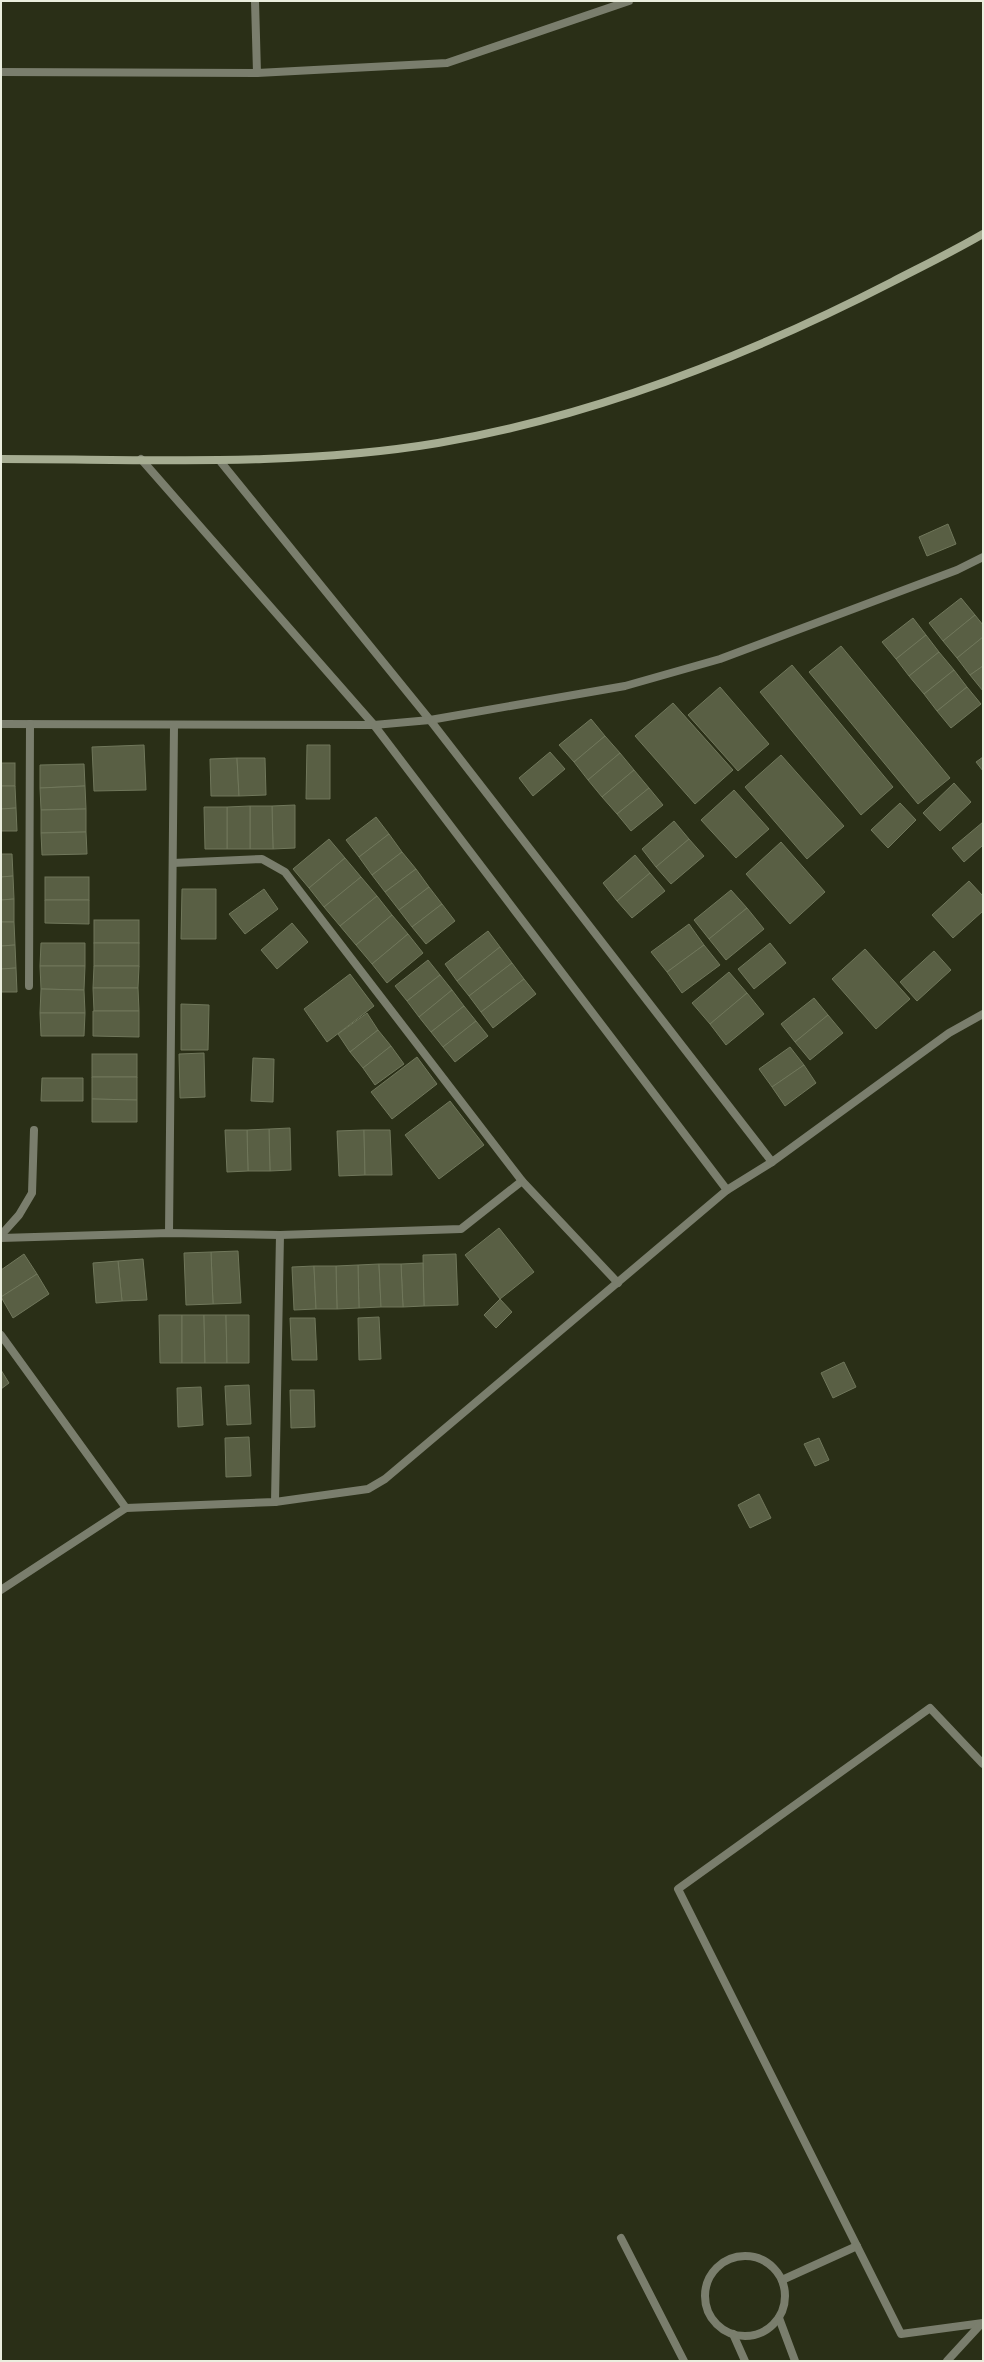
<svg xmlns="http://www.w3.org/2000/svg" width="984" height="2362" font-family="Barlow,sans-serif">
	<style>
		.building { fill: #595f44; stroke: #70775b }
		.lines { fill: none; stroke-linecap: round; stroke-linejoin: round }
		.lane { stroke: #7a7e6d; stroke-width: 8 }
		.street { stroke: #7a7e6d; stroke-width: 8 }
		.secondary { stroke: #a6ad92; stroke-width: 8 }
	</style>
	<rect width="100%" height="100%" fill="#2a2f17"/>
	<g class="building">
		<path d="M948 524 956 544 927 556 919 537Z"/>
		<path d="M961 598 975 615 943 641 929 623Z"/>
		<path d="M975 615 983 625V637L957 658 943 641Z"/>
		<path d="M913 618 926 635 896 659 882 642Z"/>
		<path d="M926 635 939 652 909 676 896 659Z"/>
		<path d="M983 637V666L970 675 957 658Z"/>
		<path d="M841 646 950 778 918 804 809 672Z"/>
		<path d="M939 652 954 670 924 694 909 676Z"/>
		<path d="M792 665 893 787 861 815 760 692Z"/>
		<path d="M983 666V691L970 675Z"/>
		<path d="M954 670 967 687 937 711 924 694Z"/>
		<path d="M720 687 769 744 738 771 688 715Z"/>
		<path d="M967 687 981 704 951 728 937 711Z"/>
		<path d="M673 703 733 770 695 804 635 736Z"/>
		<path d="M591 719 605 736 574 762 559 745Z"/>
		<path d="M605 736 620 753 588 780 574 762Z"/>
		<path d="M144 745 146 790 94 791 92 747Z"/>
		<path d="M307 745H330V799H306Z"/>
		<path d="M550 752 565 769 533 796 519 778Z"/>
		<path d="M620 753 634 770 602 797 588 780Z"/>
		<path d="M781 755 844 826 807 859 745 787Z"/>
		<path d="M983 757V771L976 762Z"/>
		<path d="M237 758 239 796H211L210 759Z"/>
		<path d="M237 758H265L266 795 239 796Z"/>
		<rect x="1" y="763" width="14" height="23"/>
		<path d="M84 764 85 786 40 788V765Z"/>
		<path d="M634 770 649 788 617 814 602 797Z"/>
		<path d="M954 783 971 802 940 831 923 813Z"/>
		<path d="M1 786H15L16 808 1 809Z"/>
		<path d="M85 786 86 809 41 810 40 788Z"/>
		<path d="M649 788 663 805 631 831 617 814Z"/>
		<path d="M734 790 769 829 736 858 701 820Z"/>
		<path d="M900 803 916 820 888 848 871 830Z"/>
		<path d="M295 805V848L273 849 272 806Z"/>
		<path d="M250 806H272L273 849H250Z"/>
		<path d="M250 806V849H227V807Z"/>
		<path d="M204 807H227V849H205Z"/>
		<path d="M16 808 17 831H1V809Z"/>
		<path d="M86 809V832L41 833V810Z"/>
		<path d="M376 817 389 834 359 857 346 840Z"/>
		<path d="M674 821 689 839 656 867 642 849Z"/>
		<path d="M983 822V845L964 862 952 848Z"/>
		<path d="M86 832 87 854 42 855 41 833Z"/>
		<path d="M389 834 402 852 372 875 359 857Z"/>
		<path d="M329 839 345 858 309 888 293 869Z"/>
		<path d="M689 839 704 856 671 884 656 867Z"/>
		<path d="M781 842 825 892 790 924 746 874Z"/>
		<path d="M402 852 416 869 385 892 372 875Z"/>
		<path d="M1 854H12L13 876 1 877Z"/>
		<path d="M635 855 650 873 617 901 603 883Z"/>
		<path d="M345 858 361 877 324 907 309 888Z"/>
		<path d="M416 869 429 887 399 910 385 892Z"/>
		<path d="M650 873 665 891 632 918 617 901Z"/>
		<path d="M13 876 14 899 1 900V877Z"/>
		<rect x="45" y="877" width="44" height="23"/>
		<path d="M361 877 377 896 340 926 324 907Z"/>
		<path d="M969 881 983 896V911L953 938 932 915Z"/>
		<path d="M429 887 442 904 412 927 399 910Z"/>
		<path d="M182 889H216V939H181Z"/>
		<path d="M264 889 278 909 245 934 229 914Z"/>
		<path d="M731 890 747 908 709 939 694 920Z"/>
		<path d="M377 896 392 915 356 945 340 926Z"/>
		<path d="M14 899V922H1V900Z"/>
		<path d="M45 900H89V924L45 923Z"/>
		<path d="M442 904 455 921 426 944 412 927Z"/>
		<path d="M747 908 764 929 726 960 709 939Z"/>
		<path d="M392 915 408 934 372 964 356 945Z"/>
		<rect x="94" y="920" width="45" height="23"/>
		<path d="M1 922H14L15 945 1 946Z"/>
		<path d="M292 923 308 942 277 969 261 950Z"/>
		<path d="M689 924 704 945 667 972 651 952Z"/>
		<path d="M488 931 500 947 457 981 445 964Z"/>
		<path d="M408 934 423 953 387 983 372 964Z"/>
		<path d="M41 943H85V966H40Z"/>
		<rect x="94" y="943" width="45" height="23"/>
		<path d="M770 943 786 963 754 989 738 969Z"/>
		<path d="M15 945 16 968 1 969V946Z"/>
		<path d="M704 945 720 965 682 993 667 972Z"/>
		<path d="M500 947 512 963 469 996 457 981Z"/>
		<path d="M865 949 910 999 876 1029 832 979Z"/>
		<path d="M934 951 951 970 917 1001 900 982Z"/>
		<path d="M428 960 440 975 407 1001 395 986Z"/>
		<path d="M512 963 524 979 481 1012 469 996Z"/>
		<path d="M40 966H85L84 990 41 989Z"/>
		<path d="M94 966H139L138 988H93Z"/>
		<path d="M16 968 17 992H1V969Z"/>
		<path d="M729 972 747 993 710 1024 692 1003Z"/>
		<path d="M350 974 374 1006 327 1042 304 1009Z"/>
		<path d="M440 975 452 990 419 1017 407 1001Z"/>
		<path d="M524 979 536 994 493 1028 481 1012Z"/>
		<path d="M93 988H138L139 1011H94Z"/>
		<path d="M41 989 84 990 85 1013H40Z"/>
		<path d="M452 990 464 1006 431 1032 419 1017Z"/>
		<path d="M747 993 764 1014 726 1045 710 1024Z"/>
		<path d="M814 998 828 1015 795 1042 781 1024Z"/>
		<path d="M181 1004 209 1005 208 1050H181Z"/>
		<path d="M464 1006 476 1021 443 1047 431 1032Z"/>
		<path d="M93 1011H139V1037L93 1036Z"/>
		<path d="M40 1013H85L84 1036H41Z"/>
		<path d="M367 1013 378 1030 350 1052 338 1034Z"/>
		<path d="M828 1015 843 1033 810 1060 795 1042Z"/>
		<path d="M476 1021 488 1036 455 1062 443 1047Z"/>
		<path d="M378 1030 391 1046 363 1068 350 1052Z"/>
		<path d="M391 1046 404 1064 375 1085 363 1068Z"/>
		<path d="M790 1047 804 1065 772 1087 759 1069Z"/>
		<path d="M204 1053 205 1097 180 1098 179 1054Z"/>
		<rect x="92" y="1054" width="45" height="23"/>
		<path d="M417 1057 437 1084 392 1119 371 1092Z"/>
		<path d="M253 1058 274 1059 273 1102 251 1101Z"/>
		<path d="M804 1065 816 1083 785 1106 772 1087Z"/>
		<path d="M92 1077H137V1100L92 1099Z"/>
		<path d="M42 1078H83V1101H41Z"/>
		<path d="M92 1099 137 1100V1122H92Z"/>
		<path d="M450 1101 484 1145 439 1179 405 1135Z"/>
		<path d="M290 1128 291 1170 270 1171 269 1129Z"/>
		<path d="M269 1129 270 1171H248L247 1130Z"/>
		<path d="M225 1130H247L248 1171 227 1172Z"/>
		<path d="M364 1130 365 1175 339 1176 337 1131Z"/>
		<path d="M364 1130H390L392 1175H365Z"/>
		<path d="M499 1228 534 1272 500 1299 465 1255Z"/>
		<path d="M238 1251 241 1303 213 1304 211 1252Z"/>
		<path d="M211 1252 213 1304 186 1305 184 1253Z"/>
		<path d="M24 1254 37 1274 1 1297V1270Z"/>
		<path d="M456 1254 458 1305 424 1306 423 1255Z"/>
		<path d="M143 1259 147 1300 122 1301 118 1261Z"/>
		<path d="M118 1261 122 1301 96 1303 93 1263Z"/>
		<path d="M423 1263 424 1306 403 1307 401 1264Z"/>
		<path d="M379 1264 381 1307 359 1308 358 1265Z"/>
		<path d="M379 1264H401L403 1307H381Z"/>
		<path d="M358 1265 359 1308 337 1309 336 1266Z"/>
		<path d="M314 1266 316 1309 294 1310 292 1267Z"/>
		<path d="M314 1266H336L337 1309H316Z"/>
		<path d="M37 1274 49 1294 13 1318 1 1297Z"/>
		<path d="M500 1299 512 1312 496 1328 484 1315Z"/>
		<path d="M159 1315H182V1363H160Z"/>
		<path d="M182 1315H204L205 1363H182Z"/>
		<path d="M204 1315H226L227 1363H205Z"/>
		<path d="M226 1315H249V1363H227Z"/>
		<path d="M379 1317 381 1359 359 1360 358 1318Z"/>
		<path d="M290 1318H315L317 1360H292Z"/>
		<path d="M844 1362 856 1387 833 1398 821 1373Z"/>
		<path d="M1 1370 9 1383 1 1389Z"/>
		<path d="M249 1385 251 1424 227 1425 225 1386Z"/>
		<path d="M201 1387 203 1425 178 1427 177 1388Z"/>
		<path d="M290 1390H314L315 1427 291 1428Z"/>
		<path d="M249 1437 251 1476 226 1477 225 1438Z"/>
		<path d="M819 1438 829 1460 815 1466 804 1444Z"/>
		<path d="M759 1494 771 1518 750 1528 738 1505Z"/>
	</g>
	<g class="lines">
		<path class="lane" d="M621 2238 684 2361"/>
		<g class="street">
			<path d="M255 1 257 73"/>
			<path d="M1 72 257 73 447 63 629 1"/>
			<path d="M141 459 374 725 727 1190"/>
			<path d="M220 461 430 720 772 1162"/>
			<path d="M1 724 374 725 430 720 625 686 720 659 957 570 983 557"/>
			<path d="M173 863 262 859 285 872 522 1181 618 1283"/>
			<path d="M29 986 30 724"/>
			<path d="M169 1233 174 725"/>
			<path d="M1 1235 19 1215 32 1193 34 1130"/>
			<path d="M1 1238 169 1233 280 1235 461 1229 522 1181"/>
			<path d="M1 1335 126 1508"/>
			<path d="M275 1502 280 1235"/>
			<path d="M1 1590 126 1508 275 1502 368 1489 385 1479 727 1190 772 1162 949 1033 983 1014"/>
			<path d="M983 1764 930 1708 678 1889 901 2334 983 2323"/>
			<circle cx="745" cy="2296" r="40"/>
			<path d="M782 2280 857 2246"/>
			<path d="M779 2318 795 2361"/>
			<path d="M733 2334 745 2361"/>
			<path d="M947 2361 981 2324"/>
		</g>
		<path class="secondary" d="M1 459C146 459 295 467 438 443 596 416 750 355 892 282 923 266 954 251 983 234"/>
	</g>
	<rect width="984" height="2362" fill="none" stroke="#eaeede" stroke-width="4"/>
</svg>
